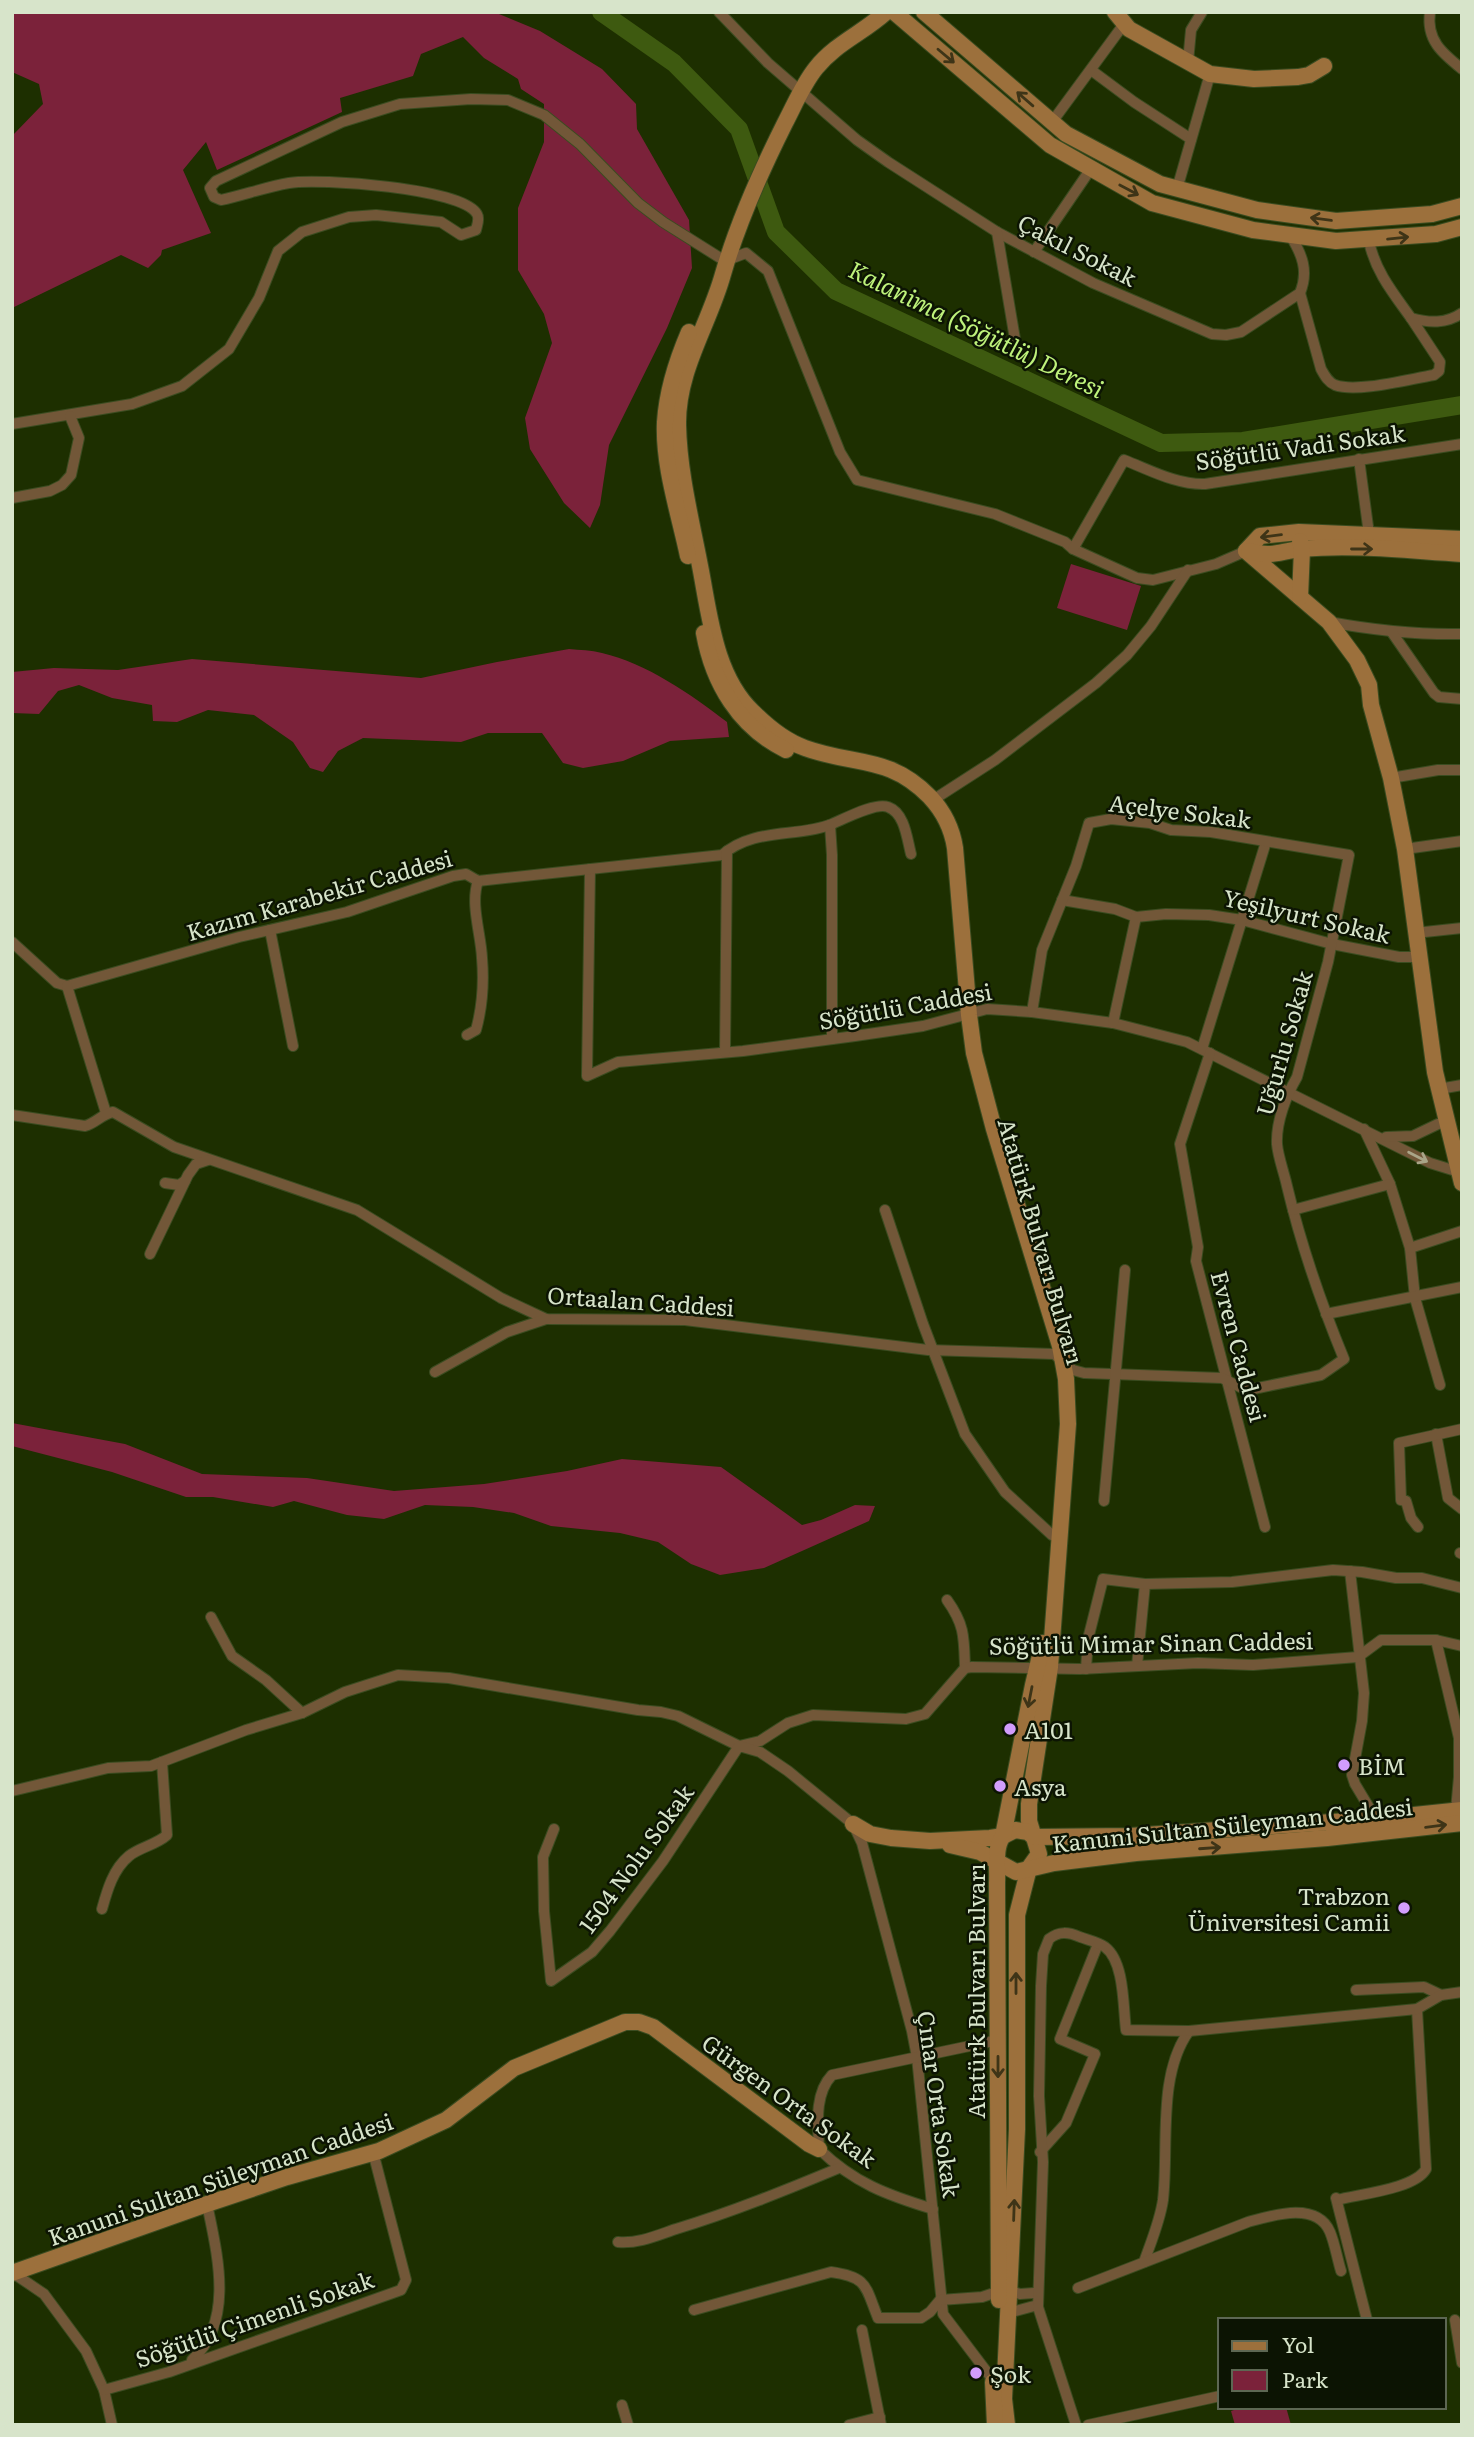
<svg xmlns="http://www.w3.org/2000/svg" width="1474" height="2437" font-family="Literata,serif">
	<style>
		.green { fill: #7b223a }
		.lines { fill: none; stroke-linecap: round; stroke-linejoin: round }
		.river { stroke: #3e5a10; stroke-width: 18 }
		.street-casing { stroke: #3b4c20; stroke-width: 12 }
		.secondary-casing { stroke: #3b4c20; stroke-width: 18 }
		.street { stroke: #725738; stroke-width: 10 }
		.secondary { stroke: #9c703c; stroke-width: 16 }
		.oneway { stroke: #3e3417 }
		.oneway2 { stroke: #aaa588 }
		.poi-dot { fill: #d29dfd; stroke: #0c1403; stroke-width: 2.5 }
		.labels { text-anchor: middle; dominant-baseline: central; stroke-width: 5; stroke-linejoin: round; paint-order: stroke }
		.street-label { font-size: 23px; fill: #d7e4ca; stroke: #0c1403 }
		.poi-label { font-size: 23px; fill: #d7e4ca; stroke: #0c1403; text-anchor: start }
		.water-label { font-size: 24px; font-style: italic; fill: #bef27b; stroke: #0c1403 }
	</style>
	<rect width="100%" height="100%" fill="#1d2f00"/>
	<g class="green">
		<path d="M12 12H494L540 31 602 69 636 104 637 129 689 220 692 268 667 328 609 445 600 505 590 528 564 503 530 449 525 418 552 343 544 314 518 270V208L544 142V104L521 89 518 79 484 58 463 37 421 54 413 76 340 98 342 112 217 170 206 142 183 170 211 233 162 250 161 255 148 268 121 255 12 308V136L43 104 39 84 12 72Z"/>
		<path d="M1071 564 1141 586 1127 630 1057 608Z"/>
		<path d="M569 649C580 650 591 650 602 653 646 663 692 695 727 722L729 737 670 741 623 761 583 768 563 763 542 733H488L461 742 363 738 338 751 323 772 310 768 293 742 254 715 208 710 177 722 153 721 152 705 112 698 79 685 58 691 39 714 12 713V672L54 668 118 670 192 659 421 678 497 662Z"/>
		<path d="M12 1423 125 1444 202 1474 307 1478 394 1491 484 1484 567 1471 622 1459 721 1467 802 1525 821 1520 855 1505 875 1506 869 1521 764 1568 720 1575 691 1564 658 1542 620 1533 551 1526 514 1513 473 1507 425 1505 384 1519 347 1515 294 1501 273 1507 213 1497H186L112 1472 12 1446Z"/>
		<path d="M1243 2407H1286L1291 2425H1235L1231 2411Z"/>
	</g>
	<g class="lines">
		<path class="river" d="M601 12 674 63 739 129 776 232 836 291 1161 443 1243 441 1462 405"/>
		<g class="street-casing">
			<g id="street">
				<path d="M719 12 768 63 857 140 888 162 997 232 1093 283 1212 334 1226 335 1241 332 1300 293C1309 271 1302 254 1290 235"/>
				<path d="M1430 12C1426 40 1442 53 1462 69"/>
				<path d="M1188 62 1191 30 1202 12"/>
				<path d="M1091 70 1134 102 1191 139"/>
				<path d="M1052 122 1124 24"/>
				<path d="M1177 189 1210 74"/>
				<path d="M997 232 1015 339"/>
				<path d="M1369 241C1375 271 1393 293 1411 318 1429 323 1446 324 1462 313"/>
				<path d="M1034 252 1090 170"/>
				<path d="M1300 293 1321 369C1325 376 1328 382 1335 385 1357 393 1409 379 1434 375L1439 371 1440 362 1411 318"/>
				<path d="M12 424 132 404 182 386 229 349 259 298 278 251 302 232 349 217 376 215 441 222 461 235 476 230C477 225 480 219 477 214 463 188 319 178 289 183 266 187 244 195 221 200L214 197 210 188 216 181 342 122 400 104 471 99 508 100 544 115 580 144 638 203 663 222 725 261 746 253 768 271 840 452 857 480 995 514 1065 542 1073 549 1137 578 1153 580 1216 564 1246 551"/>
				<path d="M1359 459 1369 534"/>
				<path d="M12 498 50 491 62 485 71 475 79 438 70 416"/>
				<path d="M1073 549 1124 460C1150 470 1177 485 1205 484L1462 444"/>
				<path d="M1329 622C1373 630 1417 635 1462 634"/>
				<path d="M1391 631 1434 693 1439 697 1462 699"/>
				<path d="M1391 778 1438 770H1462"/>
				<path d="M933 800 995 760 1096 683 1127 655 1151 626 1188 570"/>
				<path d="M830 825 832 855V1039"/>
				<path d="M1405 849 1462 841"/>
				<path d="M590 869 587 1076 618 1062 743 1051 855 1036 923 1026 987 1009 1032 1012 1113 1023 1187 1042 1430 1163 1459 1172"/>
				<path d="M1062 900 1115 909 1136 917 1166 914 1209 915 1242 920 1332 944 1399 957H1418"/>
				<path d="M270 930 293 1046"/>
				<path d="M1415 933 1462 928"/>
				<path d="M12 942 57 983 67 986 239 937 347 912 453 876 466 874 478 881 722 855C754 827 797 838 832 824 844 819 876 802 888 807 905 813 907 839 911 854"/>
				<path d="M67 986 106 1113"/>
				<path d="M1113 1023 1136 917"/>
				<path d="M467 1035 476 1030C482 1008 484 982 482 958 481 934 470 904 478 881"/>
				<path d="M1202 1049 1266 842"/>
				<path d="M725 1052 727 851"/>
				<path d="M1210 1053 1180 1144 1198 1247 1196 1261 1265 1527"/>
				<path d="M1439 1089 1462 1085"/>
				<path d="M12 1115 85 1126C96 1123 102 1114 113 1112L174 1147 357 1210 501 1298 546 1319 685 1320 928 1350 1054 1354 1073 1370 1084 1373 1222 1378 1242 1388 1253 1389 1321 1375 1344 1359C1321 1303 1301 1245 1287 1186 1284 1172 1278 1157 1277 1144 1276 1122 1286 1096 1297 1077L1328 962 1349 855 1211 832 1171 830 1150 823 1111 819 1089 823 1076 866 1042 950 1032 1012"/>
				<path d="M1364 1129 1390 1184 1410 1248 1415 1298 1440 1385"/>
				<path d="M1386 1137 1413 1136 1438 1124 1446 1123"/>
				<path d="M165 1183 179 1185 185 1181"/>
				<path d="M885 1210 923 1324 965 1434 1005 1492 1052 1535"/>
				<path d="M1293 1210 1390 1184"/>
				<path d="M1410 1248 1462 1231"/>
				<path d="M150 1254 188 1175 196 1164 208 1160"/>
				<path d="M1326 1314 1462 1287"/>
				<path d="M435 1372 507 1332 546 1319"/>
				<path d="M1436 1434 1448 1498 1462 1509"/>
				<path d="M1104 1501 1125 1270"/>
				<path d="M1418 1527 1411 1518 1406 1501 1401 1500 1399 1443 1462 1429"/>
				<path d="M1460 1553 1462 1554"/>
				<path d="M1350 1571 1364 1693 1362 1721 1352 1775 1355 1784 1376 1819"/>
				<path d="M947 1600C965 1625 964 1638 965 1668"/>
				<path d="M211 1617 232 1656 266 1680 302 1713"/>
				<path d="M1436 1640 1459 1738V1777L1456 1810"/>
				<path d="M1137 1666 1145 1584"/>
				<path d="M1086 1669 1088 1639 1103 1579 1145 1584 1232 1582 1333 1570 1362 1572 1396 1578H1422L1462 1588"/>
				<path d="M12 1791 108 1768 151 1766 246 1730 302 1713 345 1692 398 1675 449 1678 638 1710 661 1712 678 1716 739 1746 760 1741 788 1723 813 1715 906 1719 925 1714 965 1668 972 1667 1080 1669 1198 1663 1253 1665 1358 1657 1381 1640H1436L1462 1646"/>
				<path d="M554 1829 543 1857 544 1911 551 1981 592 1952 610 1931 663 1861 739 1746 760 1752 788 1771 853 1824 862 1843 912 2031 917 2057 943 2314 993 2380"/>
				<path d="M102 1909C107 1891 113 1869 129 1856 140 1847 156 1845 167 1835L162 1762"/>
				<path d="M1356 1990 1424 1987 1441 1995"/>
				<path d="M1040 2152 1066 2123 1095 2054 1060 2039 1098 1944"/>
				<path d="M1336 2198 1367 2320"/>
				<path d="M1337 2200C1359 2194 1415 2189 1426 2169L1417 2009"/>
				<path d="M933 2209C887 2195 854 2183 819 2149 818 2125 814 2094 832 2075L998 2040"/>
				<path d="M618 2242C638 2244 658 2235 676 2229 732 2212 786 2190 839 2168"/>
				<path d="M1144 2262C1151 2242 1160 2221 1163 2200 1169 2147 1157 2075 1189 2031"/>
				<path d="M13 2273 44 2294 86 2351 104 2390 112 2425"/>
				<path d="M1078 2288 1248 2222C1273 2215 1317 2201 1330 2232 1335 2244 1337 2258 1341 2271"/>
				<path d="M1010 2291 1020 2294 1034 2293"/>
				<path d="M694 2310 831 2272C868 2277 865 2286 878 2318H921L930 2312 940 2300 982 2297 1000 2291"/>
				<path d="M1008 2313 1034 2306"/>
				<path d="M1455 2320 1462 2363"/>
				<path d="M862 2330 881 2425"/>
				<path d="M192 2360C235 2321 217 2253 207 2204"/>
				<path d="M104 2390 169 2372 401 2290 406 2280 373 2152"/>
				<path d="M622 2405 628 2425"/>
				<path d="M849 2425 880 2417"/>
				<path d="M1076 2425 1038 2307 1043 2162 1039 2096 1041 1986 1043 1954 1049 1939C1059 1931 1068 1932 1080 1937 1088 1940 1098 1942 1105 1947 1125 1962 1123 2008 1126 2030L1189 2031 1417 2009 1441 1995 1462 1992"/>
				<path d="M1088 2425 1220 2396"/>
			</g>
		</g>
		<g class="secondary-casing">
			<g id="secondary">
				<path d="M886 12C863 33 836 43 816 68 803 84 795 104 785 123 761 171 738 222 723 274 709 325 677 370 678 425 679 474 692 523 701 571 710 619 716 677 753 712 768 727 785 741 805 748 855 766 889 755 930 797 944 812 952 828 955 848L969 1015 974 1053 994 1129 1060 1346 1066 1379 1068 1424 1050 1667 1029 1804V1821L1039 1854 1029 1868 1017 1915V2129L1004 2399 1007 2425"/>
				<path d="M894 12 1050 145 1152 203 1253 230 1336 241 1436 234 1462 227"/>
				<path d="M924 12 1066 134 1160 184 1257 210 1336 221 1432 214 1462 206"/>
				<path d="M1115 12 1129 29 1210 74 1254 79 1298 77 1309 75 1324 66"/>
				<path d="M1246 551 1329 622 1357 660 1369 685 1371 705 1391 778 1405 849 1435 1072 1462 1183"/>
				<path d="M1246 551 1260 536 1299 532 1462 539"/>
				<path d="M1249 551C1273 558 1279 551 1302 549 1354 544 1410 551 1462 554"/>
				<path d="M688 556C679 513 663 466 665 422 667 391 677 360 689 332"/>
				<path d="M1300 597 1302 549 1300 541"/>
				<path d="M704 633C713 683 739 727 786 750"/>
				<path d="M853 1824 870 1834 891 1838 930 1841 990 1838 1003 1836 1015 1830 1028 1832 1034 1837 1130 1836 1376 1819 1462 1810"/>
				<path d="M950 1845 980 1852 1016 1872 1054 1863 1136 1853 1327 1838 1462 1823"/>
				<path d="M12 2273 207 2204 287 2177 379 2151 446 2120 514 2068 625 2022H639L653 2027 809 2144 819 2149"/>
				<path d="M999 2300 997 1883C998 1867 994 1848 1003 1836L1033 1685 1043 1643"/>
				<path d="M993 2382 995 2425"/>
			</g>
		</g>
		<use href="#street" class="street"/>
		<use href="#secondary" class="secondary"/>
	</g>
	<defs><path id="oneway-shaft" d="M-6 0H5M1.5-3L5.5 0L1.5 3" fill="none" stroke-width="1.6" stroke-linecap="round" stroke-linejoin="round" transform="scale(1.75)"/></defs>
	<g class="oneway">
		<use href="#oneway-shaft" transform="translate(946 56) rotate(40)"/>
		<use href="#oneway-shaft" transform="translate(1025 99) rotate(-139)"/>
		<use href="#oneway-shaft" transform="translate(1129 190) rotate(28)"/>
		<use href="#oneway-shaft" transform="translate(1321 219) rotate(-172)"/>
		<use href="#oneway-shaft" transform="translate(1398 238) rotate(-6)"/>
		<use href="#oneway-shaft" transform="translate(1271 536) rotate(173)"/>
		<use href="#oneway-shaft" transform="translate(1362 549)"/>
		<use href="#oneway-shaft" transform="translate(1030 1697) rotate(101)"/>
		<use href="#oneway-shaft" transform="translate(1436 1826) rotate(-7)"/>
		<use href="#oneway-shaft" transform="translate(1210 1848) rotate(-4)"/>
		<use href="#oneway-shaft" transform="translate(1016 1983) rotate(-90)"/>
		<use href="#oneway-shaft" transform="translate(998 2067) rotate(90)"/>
		<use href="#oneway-shaft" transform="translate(1014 2210) rotate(-88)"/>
	</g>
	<use class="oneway2" href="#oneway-shaft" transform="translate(1418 1157) rotate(27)"/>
	<g class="poi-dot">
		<circle cx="1010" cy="1729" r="7"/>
		<circle cx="1344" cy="1765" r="7"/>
		<circle cx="1000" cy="1786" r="7"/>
		<circle cx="1404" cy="1908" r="7"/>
		<circle cx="976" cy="2373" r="7"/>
	</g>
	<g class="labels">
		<g class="street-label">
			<text transform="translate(1078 249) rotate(27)">Çakıl Sokak</text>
			<text transform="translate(1300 446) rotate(-8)">Söğütlü Vadi Sokak</text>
			<text transform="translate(1180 810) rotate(7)">Açelye Sokak</text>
			<text transform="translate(319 894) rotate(-16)">Kazım Karabekir Caddesi</text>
			<text transform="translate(1307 915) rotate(13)">Yeşilyurt Sokak</text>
			<text transform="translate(905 1005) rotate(-10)">Söğütlü Caddesi</text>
			<text transform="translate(1283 1043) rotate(-74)">Uğurlu Sokak</text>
			<text transform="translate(1042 1241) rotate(74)">Atatürk Bulvarı Bulvarı</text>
			<text transform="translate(641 1300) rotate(4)">Ortaalan Caddesi</text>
			<text transform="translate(1240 1346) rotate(75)">Evren Caddesi</text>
			<text transform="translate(1151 1642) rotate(-1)">Söğütlü Mimar Sinan Caddesi</text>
			<text transform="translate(1232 1824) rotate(-6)">Kanuni Sultan Süleyman Caddesi</text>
			<text transform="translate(635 1858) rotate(-54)">1504 Nolu Sokak</text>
			<text transform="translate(975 1991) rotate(-90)">Atatürk Bulvarı Bulvarı</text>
			<text transform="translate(790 2100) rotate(36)">Gürgen Orta Sokak</text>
			<text transform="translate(940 2104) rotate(82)">Çınar Orta Sokak</text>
			<text transform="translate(220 2178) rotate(-19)">Kanuni Sultan Süleyman Caddesi</text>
			<text transform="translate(254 2318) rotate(-19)">Söğütlü Çimenli Sokak</text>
		</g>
		<g class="poi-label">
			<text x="1024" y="1729">A101</text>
			<text x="1358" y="1765">BİM</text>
			<text x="1014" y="1786">Asya</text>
			<text x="1390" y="1895" text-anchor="end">Trabzon<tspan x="1390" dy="26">Üniversitesi Camii</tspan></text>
			<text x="990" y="2373">Şok</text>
		</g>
		<g class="water-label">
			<text transform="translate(977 328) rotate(26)">Kalanima (Söğütlü) Deresi</text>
		</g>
	</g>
	<rect width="1474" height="2437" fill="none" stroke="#d7e4ca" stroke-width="28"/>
	<rect x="1218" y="2318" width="228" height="91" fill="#0c1403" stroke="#5d6753" stroke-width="2"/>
	<rect x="1232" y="2341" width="35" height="10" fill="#9c703c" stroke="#5d6753" stroke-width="2"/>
	<text x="1282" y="2353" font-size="21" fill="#d7e4ca">Yol</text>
	<rect x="1232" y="2370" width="35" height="21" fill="#7b223a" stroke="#5d6753" stroke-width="2"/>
	<text x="1282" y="2388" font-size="21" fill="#d7e4ca">Park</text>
</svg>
